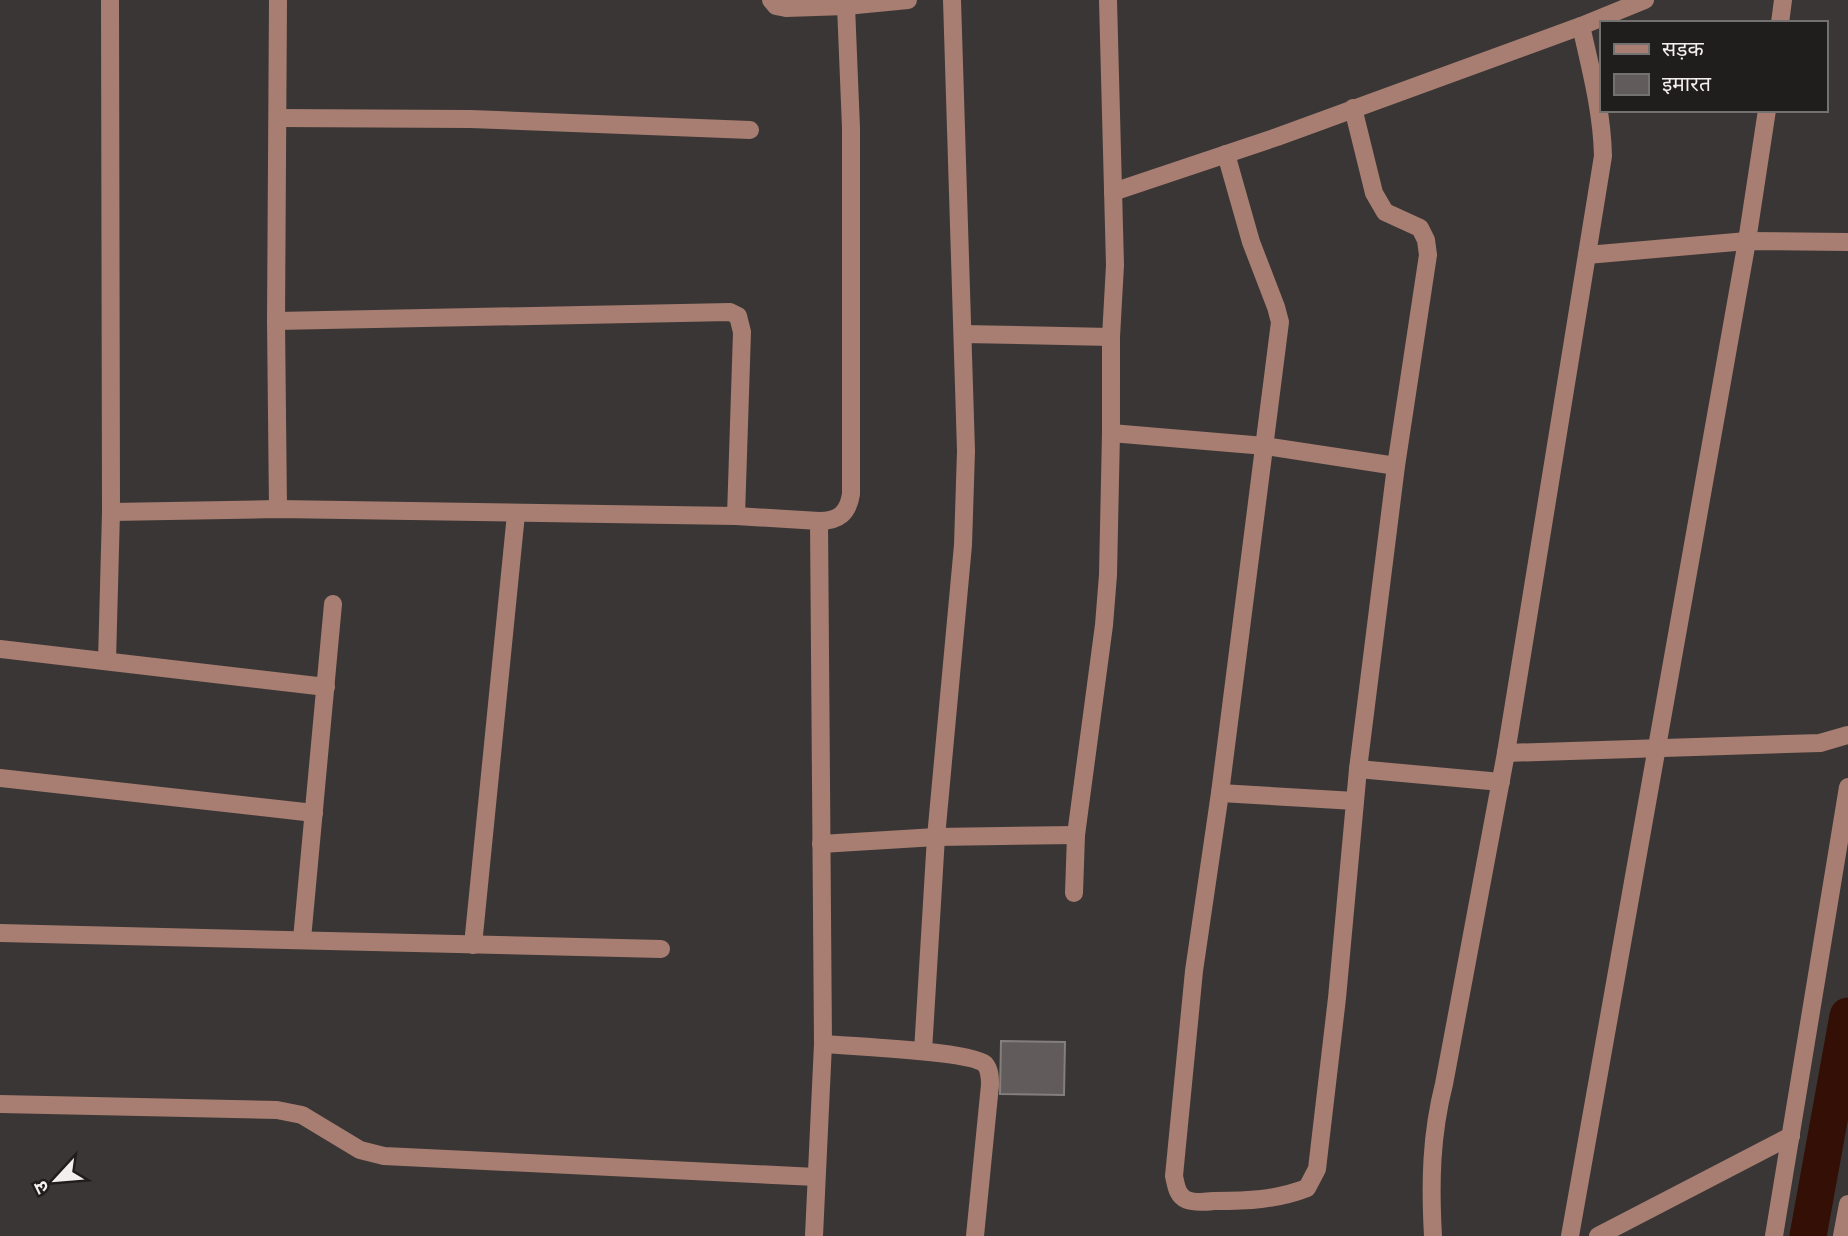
<svg xmlns="http://www.w3.org/2000/svg" width="1848" height="1236" font-family="'Public Sans','Noto Sans Devanagari',sans-serif">
	<style>
		.lines { fill: none; stroke-linecap: round; stroke-linejoin: round }
		.canal { stroke: #330f05; stroke-width: 37 }
		.building { fill: #615c5b; stroke: #847f7d; stroke-width: 2 }
		.minor { stroke: #a77e71; stroke-width: 18 }
	</style>
	<rect width="100%" height="100%" fill="#3a3635"/>
	<g class="lines">
		<path class="canal" d="M1808 1236 1848 1016"/>
	</g>
	<path class="building" d="M1001 1041 1065 1042 1064 1095 1000 1094Z"/>
	<g class="lines">
		<g class="minor">
			<path d="M771 0 776 6 786 8 846 6 908 0"/>
			<path d="M1780 23 1783 0"/>
			<path d="M278 118 471 119 750 130"/>
			<path d="M1226 154 1251 242 1276 307 1280 322 1220 793 1194 971 1174 1176C1176 1185 1177 1196 1187 1200 1195 1203 1205 1202 1214 1201 1247 1201 1276 1200 1307 1188L1317 1169 1337 998 1358 769 1396 466 1428 255 1426 240 1420 228 1385 212 1374 193 1353 108"/>
			<path d="M1113 192 1277 137 1581 26 1645 0"/>
			<path d="M1587 255 1747 241 1848 242"/>
			<path d="M276 321 730 312 738 316 742 332 736 516"/>
			<path d="M963 334 1111 337"/>
			<path d="M1111 433 1265 446 1396 466"/>
			<path d="M278 509 276 321 278 0"/>
			<path d="M111 512 278 509 736 516 819 521C839 521 848 513 851 494V128L846 6"/>
			<path d="M0 649 326 687"/>
			<path d="M107 661 111 512 110 0"/>
			<path d="M1506 753 1820 743 1848 735"/>
			<path d="M1358 769 1501 782"/>
			<path d="M0 778 314 813"/>
			<path d="M1220 793 1355 801"/>
			<path d="M821 844 936 837 1076 835"/>
			<path d="M1074 893 1076 835 1104 625 1108 575 1111 433V337L1115 265 1108 0"/>
			<path d="M0 933 661 949"/>
			<path d="M302 939 333 604"/>
			<path d="M473 945 516 514"/>
			<path d="M823 1044C849 1046 970 1051 985 1064 990 1070 990 1078 990 1085L975 1236"/>
			<path d="M923 1051 936 837 963 545 966 451 952 0"/>
			<path d="M0 1104 277 1110 302 1115 360 1150 384 1156 816 1177"/>
			<path d="M814 1236 823 1044 819 521"/>
			<path d="M1433 1236C1430 1183 1431 1135 1444 1084L1506 753 1603 156C1602 112 1591 70 1581 26"/>
			<path d="M1570 1236 1747 241 1767 110"/>
			<path d="M1598 1236 1791 1136"/>
			<path d="M1774 1236 1848 787"/>
			<path d="M1842 1236 1848 1204"/>
		</g>
	</g>
	<rect x="1600" y="21" width="228" height="91" fill="#201e1d" stroke="#747271" stroke-width="2"/>
	<rect x="1614" y="44" width="35" height="10" fill="#a77e71" stroke="#747271" stroke-width="2"/>
	<text x="1662" y="56" font-size="21" fill="#f2efee">सड़क</text>
	<rect x="1614" y="74" width="35" height="21" fill="#615c5b" stroke="#747271" stroke-width="2"/>
	<text x="1662" y="91" font-size="21" fill="#f2efee">इमारत</text>
	<g transform="translate(56 1180) rotate(244)" stroke="#201e1d" stroke-width="5" paint-order="stroke">
	<path d="M0-5L12 26L0 18L-12 26Z" fill="#f2efee"/>
	<text y="-10" font-size="19" font-weight="bold" text-anchor="middle" fill="#f2efee">उ</text>
	</g>
</svg>
